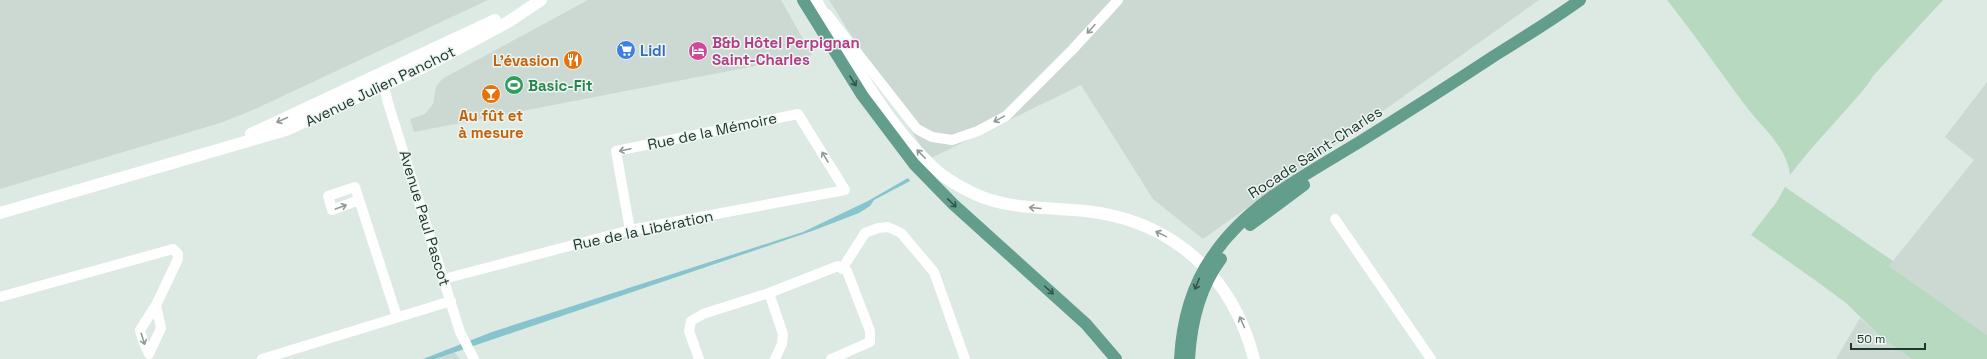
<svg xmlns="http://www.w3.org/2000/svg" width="1987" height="359" font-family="'Space Grotesk',sans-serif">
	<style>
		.built { fill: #ccd8d2 }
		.green { fill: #b7d9bf }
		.water { fill: #87c4cd }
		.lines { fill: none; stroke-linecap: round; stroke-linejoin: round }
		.street { stroke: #fff; stroke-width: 10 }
		.secondary { stroke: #fff; stroke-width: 12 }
		.primary { stroke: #639d8c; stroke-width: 12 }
		.oneway { stroke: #909b98 }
		.oneway2 { stroke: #34564c }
		.labels { text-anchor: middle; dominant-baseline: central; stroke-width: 3; stroke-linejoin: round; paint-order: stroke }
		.hotel-label { font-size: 15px; font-weight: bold; fill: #b23c85; stroke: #edf6f1; text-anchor: start }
		.shop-label { font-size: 15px; font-weight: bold; fill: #366cbe; stroke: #edf6f1; text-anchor: start }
		.food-label { font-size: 15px; font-weight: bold; fill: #c56008; stroke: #edf6f1; text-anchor: end }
		.leisure-label { font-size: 15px; font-weight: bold; fill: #27864d; stroke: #edf6f1; text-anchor: start }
		.street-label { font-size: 15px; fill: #203730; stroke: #edf6f1 }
	</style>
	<rect width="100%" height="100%" fill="#dde9e3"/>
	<g class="built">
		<path d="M0 0H488L253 110 220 123 0 189Z"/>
		<path d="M588 0H781L812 55 414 132 410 119 425 114 433 104 436 87 442 79Z"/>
		<path d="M829 0H1539L1203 239 1153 199 1081 85 929 159Z"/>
		<path d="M1987 82V335L1889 266 1974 160 1945 137Z"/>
		<path d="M1860 318 1883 339 1912 359H1836Z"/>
		<path d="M454 352 460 359H435Z"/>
	</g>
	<g class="green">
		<path d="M1667 0H1943L1873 76 1868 84C1843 115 1814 143 1790 175 1787 148 1764 129 1748 109 1721 73 1695 35 1667 0Z"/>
		<path d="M1785 187 1893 261 1889 266 1987 335V359H1912L1883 339 1846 303 1819 283 1751 235 1776 203Z"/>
	</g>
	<path class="water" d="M908 178 910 181 874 200 870 206 859 213 812 231 435 359H423L492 332 803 232 868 201Z"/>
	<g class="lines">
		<g class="street">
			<path d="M827 14 917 129 932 137 952 140 978 131 1006 116 1073 49 1118 0"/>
			<path d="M382 78 388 103 460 332 474 359"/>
			<path d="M359 200 332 210 328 196 355 187 397 317"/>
			<path d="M1335 219 1431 359"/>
			<path d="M842 269 865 233 878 228 888 227 901 233 934 272 965 359"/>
			<path d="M444 279 630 230 845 190 798 114 616 151 630 230"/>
			<path d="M769 293 783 334 782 344 775 359"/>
			<path d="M0 297 173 249 178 254V259L156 305 140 330 143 341 149 354 161 328 156 305"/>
			<path d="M262 359 451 301"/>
			<path d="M699 359 689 331 691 321 703 314 769 293 838 266 847 271 870 331V342L831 359"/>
		</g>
		<g class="secondary">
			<path d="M816 0C826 21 839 41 852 60 877 101 905 144 942 175 952 182 966 190 977 195 1016 212 1059 206 1100 213 1180 227 1234 281 1254 359"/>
			<path d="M251 134 495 20"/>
			<path d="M0 213 286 130 426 66 508 22 541 0"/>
		</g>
		<g class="primary">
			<path d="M803 0 862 95 914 164 953 204 1086 324 1116 359"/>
			<path d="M1250 225 1304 185"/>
			<path d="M1180 359C1182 322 1192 284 1214 254 1250 202 1309 173 1361 141 1406 113 1450 85 1494 56 1523 38 1552 20 1580 0"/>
			<path d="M1189 359C1191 325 1200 287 1221 259"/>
		</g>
	</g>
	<defs><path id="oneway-shaft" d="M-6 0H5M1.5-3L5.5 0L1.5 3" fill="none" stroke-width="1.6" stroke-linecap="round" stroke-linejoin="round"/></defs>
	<g class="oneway">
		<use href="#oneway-shaft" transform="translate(1091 29) rotate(132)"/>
		<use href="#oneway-shaft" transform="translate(999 119) rotate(151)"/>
		<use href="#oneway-shaft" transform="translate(282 120) rotate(156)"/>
		<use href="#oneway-shaft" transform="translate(625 150) rotate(168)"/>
		<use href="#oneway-shaft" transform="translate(921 154) rotate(-134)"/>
		<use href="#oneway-shaft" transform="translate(825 157) rotate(-121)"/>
		<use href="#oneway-shaft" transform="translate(341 207) rotate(-20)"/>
		<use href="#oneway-shaft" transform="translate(1035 208) rotate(-175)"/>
		<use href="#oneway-shaft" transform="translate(1161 234) rotate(-154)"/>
		<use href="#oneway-shaft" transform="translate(1242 322) rotate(-114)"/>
		<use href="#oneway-shaft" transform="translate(143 339) rotate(72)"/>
	</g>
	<g class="oneway2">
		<use href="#oneway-shaft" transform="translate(853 81) rotate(58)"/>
		<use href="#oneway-shaft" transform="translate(952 203) rotate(44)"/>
		<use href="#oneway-shaft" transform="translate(1197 284) rotate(112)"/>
		<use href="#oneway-shaft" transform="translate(1049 290) rotate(42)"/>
	</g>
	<defs>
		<g id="supermarket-disc" transform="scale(1)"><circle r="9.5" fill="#3f7fe0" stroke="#edf6f1"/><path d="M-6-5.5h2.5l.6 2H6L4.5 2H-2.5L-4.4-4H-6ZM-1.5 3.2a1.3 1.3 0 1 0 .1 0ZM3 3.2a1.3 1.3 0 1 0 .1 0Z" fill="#fff"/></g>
		<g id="hotel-disc" transform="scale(1)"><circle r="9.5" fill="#d1479c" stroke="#edf6f1"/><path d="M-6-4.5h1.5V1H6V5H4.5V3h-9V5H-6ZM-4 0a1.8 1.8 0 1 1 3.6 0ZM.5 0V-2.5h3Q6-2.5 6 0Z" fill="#fff"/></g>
		<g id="restaurant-disc" transform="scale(1)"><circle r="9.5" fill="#e8710a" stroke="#edf6f1"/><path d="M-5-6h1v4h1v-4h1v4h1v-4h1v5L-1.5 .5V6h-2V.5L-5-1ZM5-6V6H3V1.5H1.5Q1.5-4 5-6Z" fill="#fff"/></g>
		<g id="stadium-disc" transform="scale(1)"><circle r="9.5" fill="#2e9e5b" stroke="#edf6f1"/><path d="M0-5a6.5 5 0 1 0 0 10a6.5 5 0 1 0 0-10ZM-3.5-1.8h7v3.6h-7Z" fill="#fff"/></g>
		<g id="bar-disc" transform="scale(1)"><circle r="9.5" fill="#e8710a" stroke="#edf6f1"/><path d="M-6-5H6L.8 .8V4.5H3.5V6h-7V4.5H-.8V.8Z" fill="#fff"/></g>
	</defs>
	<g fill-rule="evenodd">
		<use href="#supermarket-disc" x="626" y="50"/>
		<use href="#hotel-disc" x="698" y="51"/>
		<use href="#restaurant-disc" x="573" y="60"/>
		<use href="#stadium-disc" x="514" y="85"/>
		<use href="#bar-disc" x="491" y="94"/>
	</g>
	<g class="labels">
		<g class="hotel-label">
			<text x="712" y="42">B&amp;b Hôtel Perpignan<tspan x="712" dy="17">Saint-Charles</tspan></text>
		</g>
		<g class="shop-label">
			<text x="640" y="50">Lidl</text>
		</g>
		<g class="food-label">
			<text x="559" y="60">L'évasion</text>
			<text x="491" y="115" text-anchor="middle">Au fût et<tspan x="491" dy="17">à mesure</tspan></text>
		</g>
		<g class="leisure-label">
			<text x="528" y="85">Basic-Fit</text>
		</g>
		<g class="street-label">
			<text transform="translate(380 86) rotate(-26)">Avenue Julien Panchot</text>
			<text transform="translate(712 131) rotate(-12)">Rue de la Mémoire</text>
			<text transform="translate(1315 152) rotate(-33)">Rocade Saint-Charles</text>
			<text transform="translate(425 218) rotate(73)">Avenue Paul Pascot</text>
			<text transform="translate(643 230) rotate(-12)">Rue de la Libération</text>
		</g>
	</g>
	<path d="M1851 343v6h74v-6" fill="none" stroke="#203730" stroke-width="2"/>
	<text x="1857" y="343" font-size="12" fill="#203730" stroke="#edf6f1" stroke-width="3" paint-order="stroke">50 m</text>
</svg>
